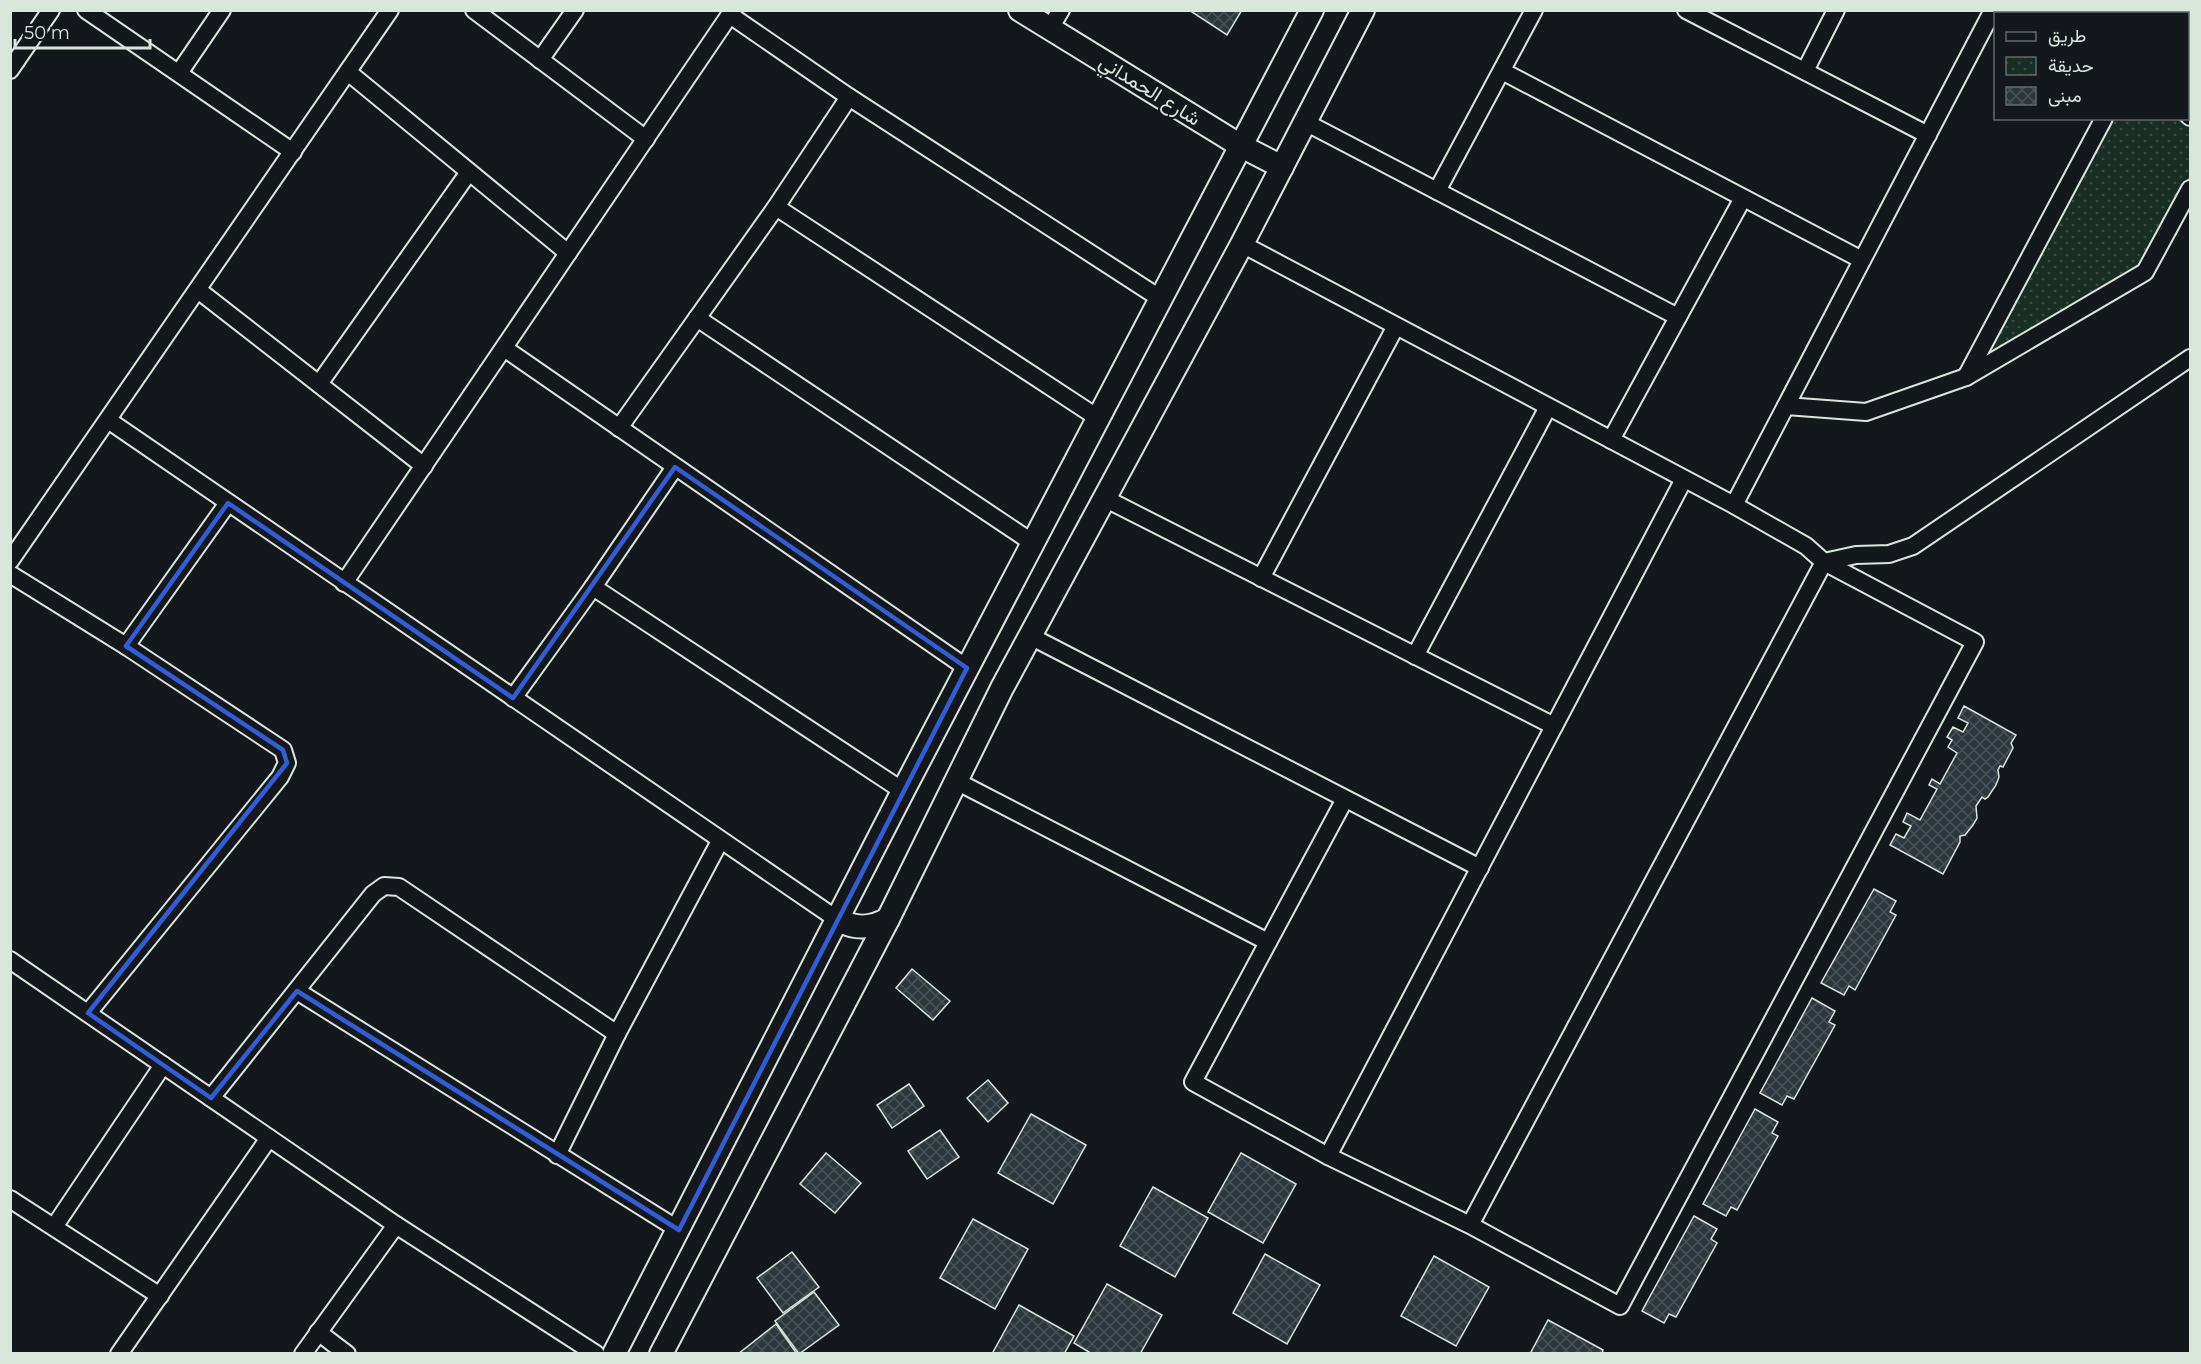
<svg xmlns="http://www.w3.org/2000/svg" width="2201" height="1364" font-family="Montserrat,Vazirmatn,sans-serif">
	<style>
		.park { fill: url(#park-dots); stroke: #939e99; stroke-width: 1.5 }
		.building { fill: url(#building-cross-hatch); stroke: #d8e6dc; stroke-width: 1.5 }
		.lines { fill: none; stroke-linecap: round; stroke-linejoin: round }
		.street-casing { stroke: #d8e6dc; stroke-width: 20 }
		.secondary-casing { stroke: #d8e6dc; stroke-width: 26 }
		.street { stroke: #14181c; stroke-width: 16 }
		.secondary { stroke: #14181c; stroke-width: 22 }
		.marked { fill: none; stroke: #305dd8; stroke-width: 4.5; stroke-linejoin: round }
		.labels { text-anchor: middle; dominant-baseline: central; stroke-width: 4.5; stroke-linejoin: round; paint-order: stroke }
		.street-label { font-size: 20px; fill: #d8e6dc; stroke: #14181c }
	</style>
	<defs>
		<pattern id="park-dots" width="8" height="8" patternUnits="userSpaceOnUse" patternTransform="scale(1.5)"><rect width="8" height="8" fill="#1a2d24"/><path d="M2 2h.1M6 6h.1" fill="none" stroke="#3b4b43" stroke-width="1.8" stroke-linecap="round"/></pattern>
		<pattern id="building-cross-hatch" width="8" height="8" patternUnits="userSpaceOnUse" patternTransform="scale(1.5)"><rect width="8" height="8" fill="#2c363c"/><path d="M0 0l8 8M0 8l8-8" fill="none" stroke="#4a5358"/></pattern>
	</defs>
	<rect width="100%" height="100%" fill="#14181c"/>
	<path class="park" d="M2112 119H2177L2190 125V177L2140 266 1979 364Z"/>
	<g class="building">
		<path d="M1189 10H1242L1227 35Z"/>
		<path d="M1964 706 2016 735 2011 743 2013 748 2003 767 2000 766 1998 770 1999 777 1996 785 1988 797 1985 799 1982 797 1976 806 1977 818 1973 825 1965 835 1960 836V842L1943 874 1890 845 1896 834 1904 838 1911 826 1903 822 1907 813 1920 820 1937 789 1929 785 1932 779 1940 784 1957 753 1948 747 1952 740 1947 737 1953 727 1963 732 1968 723 1958 718Z"/>
		<path d="M1874 889 1896 901 1890 912 1896 915 1855 990 1849 986 1844 995 1821 983Z"/>
		<path d="M912 969 950 1001 933 1020 896 988Z"/>
		<path d="M1812 998 1835 1011 1829 1022 1835 1025 1794 1099 1787 1096 1782 1105 1760 1093Z"/>
		<path d="M988 1080 1008 1103 988 1122 967 1098Z"/>
		<path d="M909 1084 924 1106 892 1128 877 1105Z"/>
		<path d="M1755 1109 1778 1122 1772 1133 1778 1136 1737 1210 1731 1207 1726 1216 1703 1204Z"/>
		<path d="M1031 1114 1086 1145 1053 1204 998 1173Z"/>
		<path d="M940 1130 959 1157 927 1179 908 1151Z"/>
		<path d="M826 1153 861 1183 835 1213 800 1184Z"/>
		<path d="M1241 1153 1296 1184 1263 1243 1208 1212Z"/>
		<path d="M1153 1187 1208 1218 1175 1277 1120 1246Z"/>
		<path d="M1694 1216 1717 1229 1711 1239 1717 1243 1676 1317 1669 1314 1664 1323 1642 1311Z"/>
		<path d="M973 1219 1028 1249 995 1309 940 1278Z"/>
		<path d="M792 1252 819 1287 783 1313 757 1278Z"/>
		<path d="M1265 1254 1320 1285 1287 1344 1233 1313Z"/>
		<path d="M1434 1256 1489 1287 1456 1346 1401 1316Z"/>
		<path d="M1107 1284 1162 1315 1140 1354H1092L1074 1343Z"/>
		<path d="M814 1292 839 1325 799 1354 775 1321Z"/>
		<path d="M1019 1305 1074 1336 1064 1354H992Z"/>
		<path d="M1548 1320 1603 1350 1602 1354H1530Z"/>
		<path d="M776 1324 797 1354H738Z"/>
	</g>
	<g class="lines">
		<g class="street-casing">
			<g id="street">
				<path d="M86 10 293 152"/>
				<path d="M474 10 646 139"/>
				<path d="M1686 10 1928 135"/>
				<path d="M2160 14 2162 10"/>
				<path d="M730 15 849 97 1161 299"/>
				<path d="M1050 28 1061 10"/>
				<path d="M540 60 575 10"/>
				<path d="M10 70 51 10"/>
				<path d="M1502 71 1862 260"/>
				<path d="M1805 71 1836 10"/>
				<path d="M348 72 568 253"/>
				<path d="M179 73 222 10"/>
				<path d="M2188 115 2190 117"/>
				<path d="M1305 122 1678 317"/>
				<path d="M1437 191 1534 10"/>
				<path d="M776 207 1098 418"/>
				<path d="M1242 244 1734 505 1806 546 1824 562 1856 555 1889 554 1913 546 2190 358"/>
				<path d="M198 290 424 466"/>
				<path d="M697 318 1033 543"/>
				<path d="M504 348 967 668"/>
				<path d="M1966 377 2104 118"/>
				<path d="M319 384 469 172"/>
				<path d="M1786 406 1866 412 1966 377 2145 272 2190 189"/>
				<path d="M108 420 838 920"/>
				<path d="M619 428 776 207 849 97"/>
				<path d="M1611 440 1743 198"/>
				<path d="M1104 498 1554 726"/>
				<path d="M1734 505 1993 10"/>
				<path d="M10 561 390 10"/>
				<path d="M10 574 126 646 283 750 287 763 280 777 88 1013"/>
				<path d="M1261 578 1396 326"/>
				<path d="M344 583 733 10"/>
				<path d="M593 587 903 791"/>
				<path d="M1030 636 1480 868"/>
				<path d="M126 646 228 503"/>
				<path d="M1415 656 1548 407"/>
				<path d="M513 698 593 587 675 467"/>
				<path d="M956 781 1268 942"/>
				<path d="M1345 799 1193 1082 1328 1156 1470 1225 1620 1306 1975 642 1824 562 1470 1225"/>
				<path d="M10 960 396 1225 596 1354"/>
				<path d="M297 991 679 1230"/>
				<path d="M211 1098 373 894 384 886 399 887 617 1034"/>
				<path d="M557 1155 617 1034 720 841"/>
				<path d="M1328 1156 1684 479"/>
				<path d="M10 1199 160 1296"/>
				<path d="M54 1227 163 1065"/>
				<path d="M318 1332 347 1354"/>
				<path d="M119 1354 269 1138"/>
				<path d="M303 1354 396 1225"/>
			</g>
		</g>
		<g class="secondary-casing">
			<g id="secondary">
				<path d="M1020 10 1241 146 1282 167"/>
				<path d="M838 920C855 929 871 929 888 919"/>
				<path d="M614 1354 903 791 1312 10"/>
				<path d="M661 1354 888 919 1002 688 1242 244 1363 10"/>
			</g>
		</g>
		<use href="#street" class="street"/>
		<use href="#secondary" class="secondary"/>
	</g>
	<path class="marked" d="M675 467 967 668 679 1230 297 991 211 1098 88 1013 287 763 283 750 126 646 228 503 513 698Z"/>
	<g class="labels">
		<g class="street-label">
			<text transform="translate(1150 90) rotate(32)">شارع الحمداني</text>
		</g>
	</g>
	<rect width="2201" height="1364" fill="none" stroke="#d8e6dc" stroke-width="24"/>
	<rect x="1994" y="12" width="195" height="108" fill="#14181c" stroke="#626a69" stroke-width="1.5"/>
	<rect x="2006" y="32" width="30" height="9" fill="#14181c" stroke="#626a69" stroke-width="1.5"/>
	<text x="2048" y="42" font-size="18" fill="#d8e6dc">طريق</text>
	<rect x="2006" y="57" width="30" height="18" fill="url(#park-dots)" stroke="#626a69" stroke-width="1.5"/>
	<text x="2048" y="72" font-size="18" fill="#d8e6dc">حديقة</text>
	<rect x="2006" y="87" width="30" height="18" fill="url(#building-cross-hatch)" stroke="#626a69" stroke-width="1.5"/>
	<text x="2048" y="102" font-size="18" fill="#d8e6dc">مبنى</text>
	<path d="M15 39v9h135v-9" fill="none" stroke="#d8e6dc" stroke-width="3"/>
	<text x="24" y="39" font-size="18" fill="#d8e6dc" stroke="#14181c" stroke-width="4.5" paint-order="stroke">50 m</text>
</svg>
